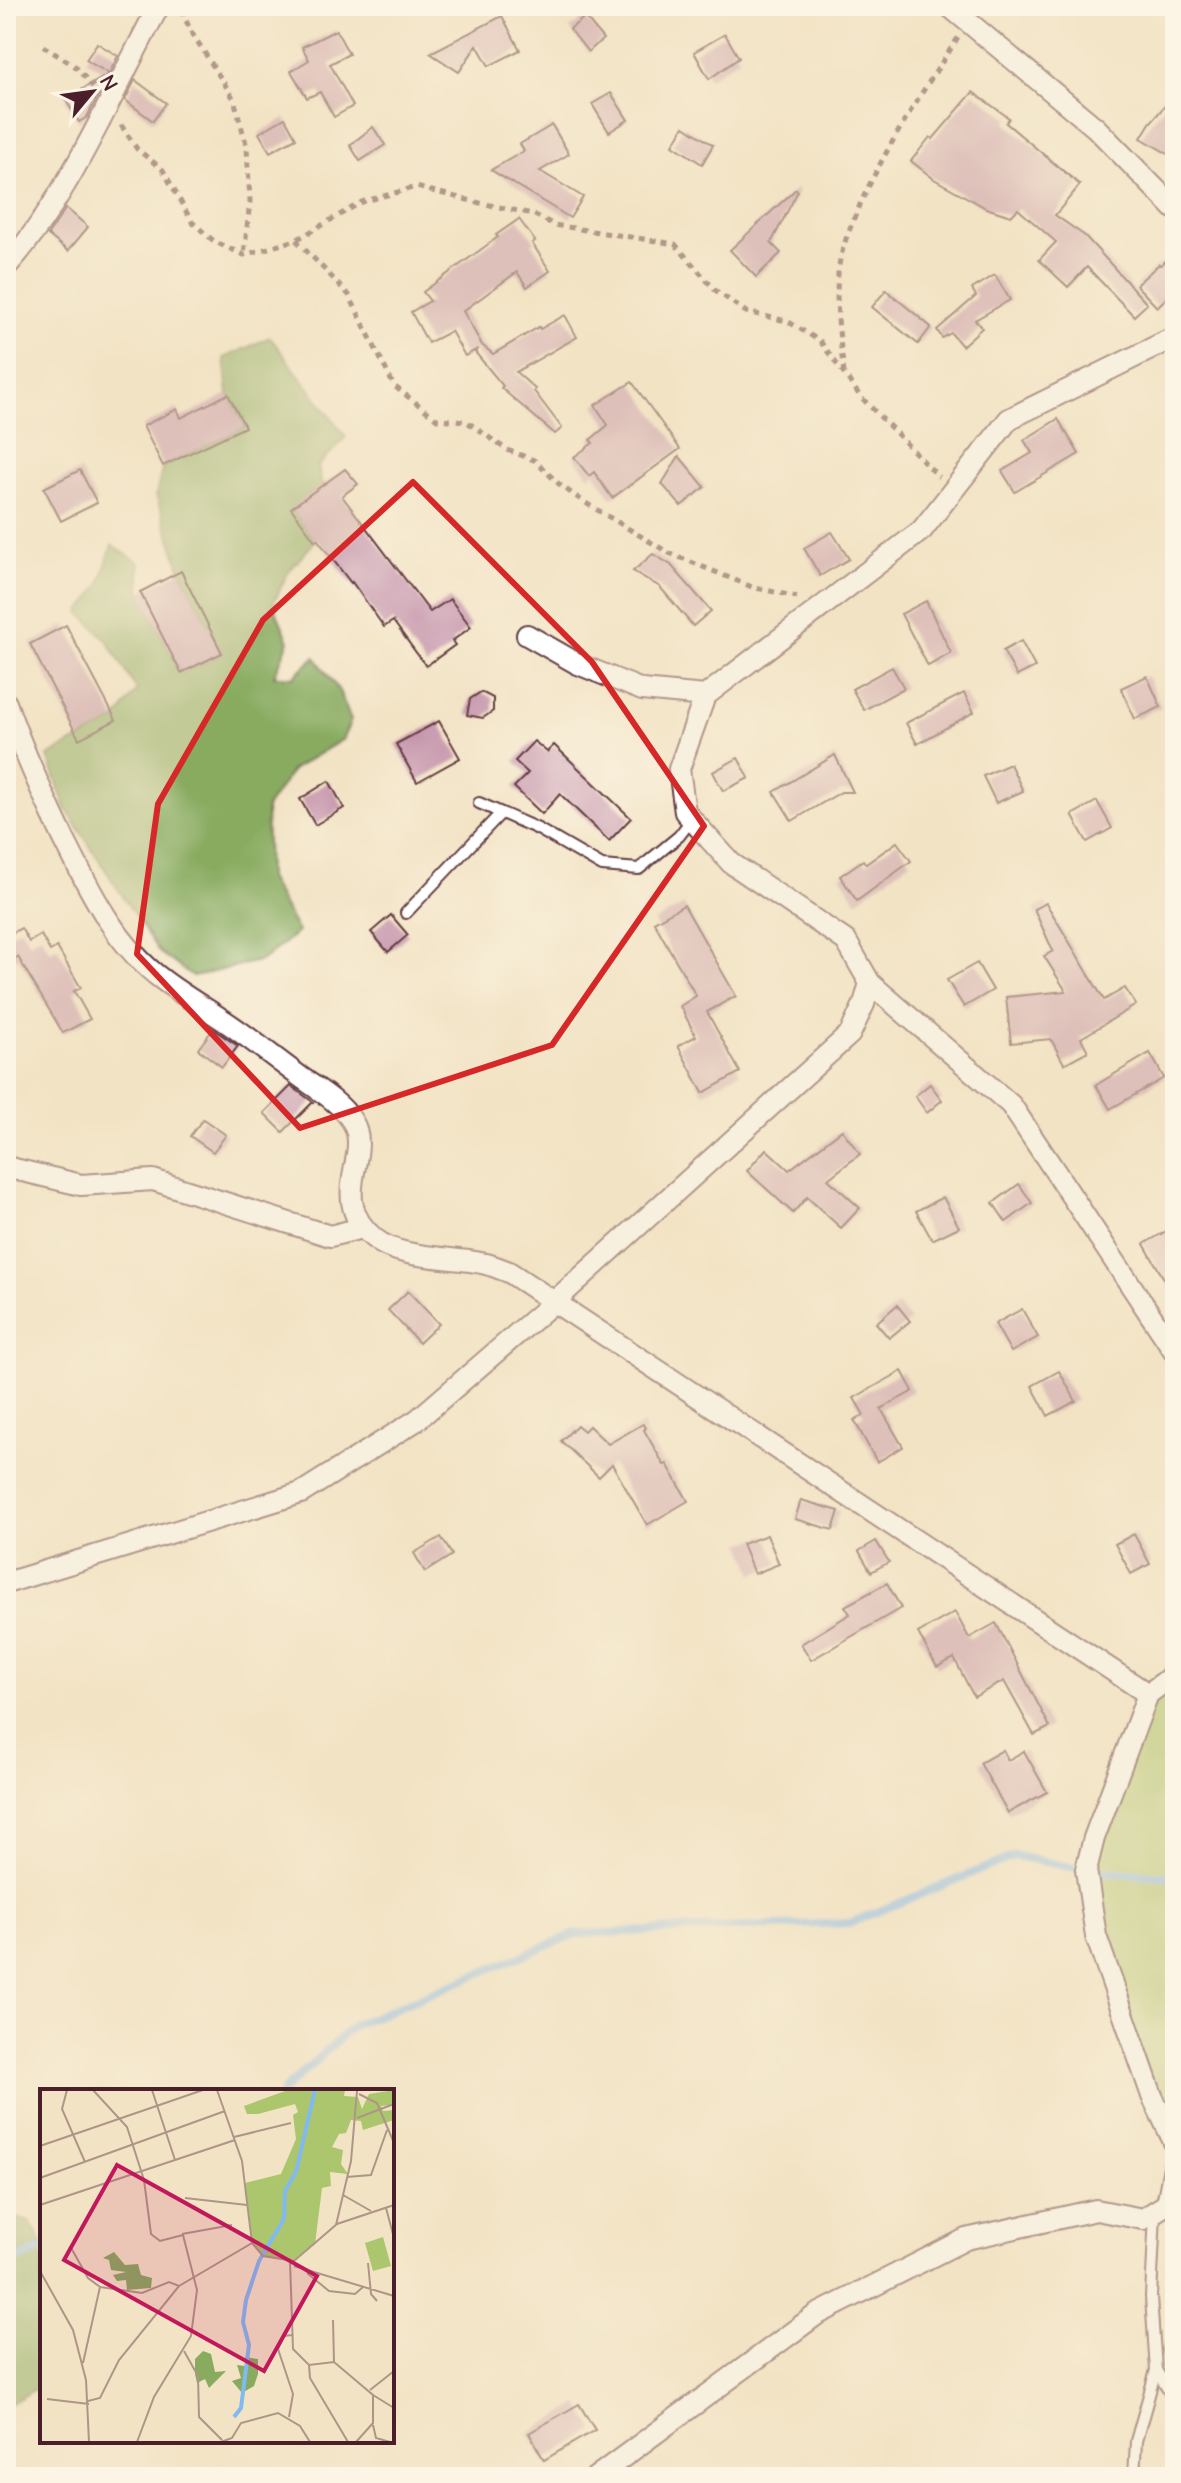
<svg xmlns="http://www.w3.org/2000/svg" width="1181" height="2483" font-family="'Comic Neue',sans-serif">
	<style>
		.green { fill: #abc66c; stroke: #7a724c; stroke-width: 2 }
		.forest { fill: #88ab60; stroke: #696546; stroke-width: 2 }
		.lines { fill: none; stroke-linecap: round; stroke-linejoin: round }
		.stream { stroke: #81b9f1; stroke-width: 8 }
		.building { fill: #c696ad }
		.service-casing { stroke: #633c42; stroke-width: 14 }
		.minor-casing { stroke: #633c42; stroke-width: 24 }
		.path { stroke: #633c42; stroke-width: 5; stroke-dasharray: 6 6; stroke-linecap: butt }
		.service { stroke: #fff; stroke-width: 10 }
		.minor { stroke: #fff; stroke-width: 20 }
		.marked { fill: none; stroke: #d62828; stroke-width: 6; stroke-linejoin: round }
		.inset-river { fill: none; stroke: #81b9f1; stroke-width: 4 }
		.inset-road { fill: none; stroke: #af9587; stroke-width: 2 }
		.view { fill: #c2185b; fill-opacity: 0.15; stroke: #c2185b; stroke-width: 4 }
		.inset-edge { fill: none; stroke: #4a1f2b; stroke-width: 4 }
	</style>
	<rect width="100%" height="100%" fill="#fcf5e5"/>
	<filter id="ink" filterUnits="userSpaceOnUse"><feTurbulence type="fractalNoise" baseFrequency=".0125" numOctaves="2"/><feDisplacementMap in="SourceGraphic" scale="16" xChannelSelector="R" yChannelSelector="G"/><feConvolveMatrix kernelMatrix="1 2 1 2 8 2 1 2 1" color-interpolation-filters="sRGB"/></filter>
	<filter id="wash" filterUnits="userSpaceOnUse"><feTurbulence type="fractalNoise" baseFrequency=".006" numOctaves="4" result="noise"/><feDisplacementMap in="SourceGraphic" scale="32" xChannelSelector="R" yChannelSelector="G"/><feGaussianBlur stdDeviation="1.8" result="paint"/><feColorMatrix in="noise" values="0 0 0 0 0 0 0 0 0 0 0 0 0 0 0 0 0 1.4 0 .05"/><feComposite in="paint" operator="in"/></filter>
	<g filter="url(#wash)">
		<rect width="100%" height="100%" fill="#f2e3c5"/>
		<path class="green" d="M1175 1674V2144L1096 1936 1094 1838 1148 1694Z"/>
		<g class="forest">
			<path d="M270 337 346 437 318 466 322 486 292 508 315 541 288 572 273 604 289 641 274 676 293 677 315 657 339 691 351 720 343 739 292 770 266 808 268 878 298 932 262 960 193 977 159 952 66 809 48 756 116 720 137 690 107 640 80 613 100 585 112 545 140 563V592L181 673 222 653 181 571 156 495 163 466 245 427 228 394 224 358Z"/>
			<path d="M6 2215 30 2222 42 2243V2385L6 2406Z"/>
		</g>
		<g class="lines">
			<g class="stream">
				<path d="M283 2091 354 2025 575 1934 850 1923 1015 1856 1086 1870 1175 1877"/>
				<path d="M6 2264 42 2249"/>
			</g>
		</g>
		<g id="blocks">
			<g class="building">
				<path d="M502 16 520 50 489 66 477 45 459 72 430 53Z"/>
				<path d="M585 17 603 39 588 52 570 29Z"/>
				<path d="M336 30 349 54 330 64 353 106 334 117 320 92 307 98 291 71 309 60 302 47Z"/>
				<path d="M725 34 739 58 709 79 694 52Z"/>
				<path d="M97 43 118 56 87 117 79 122 65 99 109 74 86 60Z"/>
				<path d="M135 80 166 103 153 121 125 100Z"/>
				<path d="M973 92 1009 118 1006 123 1080 185 1055 215 1085 236 1147 304 1134 316 1087 267 1068 287 1039 260 1056 242 1018 209 1011 216 986 208 934 179 911 161 930 137 933 139Z"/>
				<path d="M611 93 628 120 609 132 592 104Z"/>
				<path d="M1175 94V158L1141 138 1150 123Z"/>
				<path d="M285 118 296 138 270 152 259 133Z"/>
				<path d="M552 125 569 154 540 171 583 197 570 218 491 170 524 151 520 144Z"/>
				<path d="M684 126 713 145 702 164 673 145Z"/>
				<path d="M373 127 385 145 360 161 350 145Z"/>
				<path d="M796 189 798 191 771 243 781 253 756 277 730 250Z"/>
				<path d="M66 208 88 227 68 251 48 235Z"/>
				<path d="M519 219 535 241 532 243 550 271 527 287 517 272 463 311 482 345 493 354 539 327 540 329 565 315 577 337 516 372 535 389 534 391 562 428 555 434 501 388 503 386 475 352 478 349 465 356 451 331 428 343 411 312 430 301 423 292 498 237 496 235Z"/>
				<path d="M1175 250V290L1157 307 1136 285 1159 264 1161 265Z"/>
				<path d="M995 275 1010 300 975 320 982 328 962 346 951 333 942 338 937 330 976 296 972 289Z"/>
				<path d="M886 290 931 327 918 344 872 307Z"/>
				<path d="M632 382 680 449 612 498 594 472 589 476 574 457 593 443 590 440 608 425 595 405Z"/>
				<path d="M228 394 245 427 163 466 143 426 177 409 181 418Z"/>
				<path d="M1058 419 1079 454 1015 492 1002 471 1032 453 1024 440Z"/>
				<path d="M679 456 705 487 681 506 662 484Z"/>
				<path d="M345 469 358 484 342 496 430 612 450 599 471 627 452 641 455 645 426 666 393 621 384 627 352 582 351 583 317 539 315 541 291 508Z"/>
				<path d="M80 470 97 503 61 521 44 488Z"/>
				<path d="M832 532 849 559 820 576 804 548Z"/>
				<path d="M653 554 671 565 711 611 693 626 660 587 633 571Z"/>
				<path d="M181 571 222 653 181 673 140 592Z"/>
				<path d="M926 601 951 653 928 666 901 614Z"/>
				<path d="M66 625 116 720 79 739 30 644Z"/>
				<path d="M1021 641 1035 667 1017 676 1003 651Z"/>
				<path d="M892 667 904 688 864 710 852 689Z"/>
				<path d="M1147 676 1161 707 1135 719 1121 688Z"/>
				<path d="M481 692 493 698V711L483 718 467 715 470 699Z"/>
				<path d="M964 693 974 712 917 744 906 723Z"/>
				<path d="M439 721 460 758 417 782 396 744Z"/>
				<path d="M534 741 547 752 554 745 631 818 609 841 560 794 542 814 514 787 528 773 515 761Z"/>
				<path d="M835 755 853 792H841L792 821 774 792Z"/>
				<path d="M738 758 749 778 723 791 713 772Z"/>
				<path d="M1010 764 1023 791 996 803 983 776Z"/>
				<path d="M329 781 344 808 315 825 300 799Z"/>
				<path d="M1097 801 1112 828 1087 842 1072 815Z"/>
				<path d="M897 842 911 861 857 901 840 876 863 860 866 864Z"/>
				<path d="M1046 903 1104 1000 1125 988 1136 1005 1081 1038 1088 1051 1064 1064 1051 1039 1011 1043 1006 997 1066 991 1044 956 1053 951 1034 909Z"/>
				<path d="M684 905 736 996 707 1012 740 1072 703 1093 678 1046 696 1036 680 1006 696 996 654 922Z"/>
				<path d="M391 915 408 935 388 952 371 932Z"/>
				<path d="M21 928 29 942 41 935 50 951 57 947 81 988 74 991 90 1019 63 1033 18 957 6 963V936Z"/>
				<path d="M977 963 993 990 964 1007 947 980Z"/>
				<path d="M213 1029 238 1046 222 1067 198 1049Z"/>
				<path d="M1150 1053 1164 1078 1110 1109 1096 1085Z"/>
				<path d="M930 1084 942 1100 927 1113 915 1096Z"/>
				<path d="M291 1086 313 1102 283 1132 264 1113Z"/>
				<path d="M203 1119 226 1135 213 1152 190 1136Z"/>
				<path d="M842 1130 860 1154 828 1179 860 1208 841 1228 807 1197 793 1213 747 1171 766 1149 789 1170Z"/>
				<path d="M1019 1184 1032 1203 1006 1222 993 1203Z"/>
				<path d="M943 1197 959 1227 932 1240 916 1211Z"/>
				<path d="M1175 1226V1298L1144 1244Z"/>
				<path d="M408 1291 439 1324 419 1343 388 1310Z"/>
				<path d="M897 1305 910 1321 889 1338 876 1323Z"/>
				<path d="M1022 1309 1038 1337 1011 1352 995 1324Z"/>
				<path d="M902 1371 913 1391 881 1409 903 1447 877 1462 854 1420 864 1415 854 1398Z"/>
				<path d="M1059 1371 1076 1401 1048 1416 1032 1386Z"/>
				<path d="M643 1424 646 1428 644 1430 664 1465 667 1464 688 1501 647 1525 612 1464 599 1477 561 1441 577 1425 584 1431 589 1426 608 1444Z"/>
				<path d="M801 1500 839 1511 833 1530 795 1519Z"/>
				<path d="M1134 1534 1150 1564 1131 1574 1115 1544Z"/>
				<path d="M767 1535 779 1564 754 1574 742 1544Z"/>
				<path d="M441 1537 452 1555 425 1572 414 1553Z"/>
				<path d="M876 1541 889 1562 871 1572 859 1551Z"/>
				<path d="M887 1583 901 1608 811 1660 801 1644 850 1614 845 1606Z"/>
				<path d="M955 1612 969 1638 996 1623 1050 1727 1034 1735 1004 1681 974 1697 954 1658 937 1667 918 1633Z"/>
				<path d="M1003 1750 1008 1760 1024 1751 1047 1792 1008 1813 980 1763Z"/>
				<path d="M579 2404 595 2430 544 2460 529 2433Z"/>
			</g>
		</g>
	</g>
	<g filter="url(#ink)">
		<use href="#blocks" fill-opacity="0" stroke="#633c42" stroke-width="2"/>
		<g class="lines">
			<g class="service-casing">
				<g id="service">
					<path d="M479 803 538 829 602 866 639 869 679 836 692 819"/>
					<path d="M406 913 501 813"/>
					<path d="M1155 2213 1151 2297 1156 2370 1175 2401"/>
					<path d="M1134 2477 1136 2441 1156 2370"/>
				</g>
			</g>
			<g class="minor-casing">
				<g id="minor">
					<path d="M949 6 1096 128 1175 209"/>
					<path d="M6 267C70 196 113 90 159 6"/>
					<path d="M527 635 578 664 642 690 705 696"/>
					<path d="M6 703C22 749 42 793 63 837 89 889 115 945 163 980 184 996 207 1009 229 1024 254 1041 277 1060 302 1078 319 1090 341 1103 352 1121 374 1154 325 1199 375 1239 401 1260 453 1256 486 1264 494 1266 501 1269 509 1272L1148 1694 1175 1674"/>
					<path d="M870 983 1011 1105 1175 1352"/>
					<path d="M6 1167 81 1185 153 1180 330 1236 362 1228"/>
					<path d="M6 1583 301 1493 417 1420 555 1301 850 1034 864 1004 870 983 846 941 731 863 685 812 679 769 705 696 922 530 1009 419 1175 337"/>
					<path d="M1148 1694 1094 1838 1086 1870 1096 1936 1152 2096 1175 2144"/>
					<path d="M596 2477 816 2315 966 2239 1096 2210 1143 2219 1167 2204 1175 2162"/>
				</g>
			</g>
			<g class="path">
				<path d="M181 10 192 33 234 99 247 147 250 201 244 255"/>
				<path d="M43 46 75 66 94 88"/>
				<path d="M121 125 137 149 163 170 192 222 215 242 244 255 296 240 362 202 416 187 480 203 533 214 554 225 675 244 715 290 746 312 787 321 820 341 860 396 939 477"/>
				<path d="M296 240 349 295 394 386 437 419 466 421 507 450 534 460 560 485 584 502 669 553 752 587 797 597"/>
				<path d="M844 373C840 340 835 307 838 274 840 248 853 221 863 198 890 141 923 90 958 38"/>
			</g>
			<use href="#service" class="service"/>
			<use href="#minor" class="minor"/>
		</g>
	</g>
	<path d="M0 0H1181V2483H0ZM413 482 592 662 704 826 552 1045 300 1128 137 954 158 804 263 620Z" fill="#f2e3c5" fill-opacity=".55" fill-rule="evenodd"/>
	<path class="marked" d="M413 482 592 662 704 826 552 1045 300 1128 137 954 158 804 263 620Z"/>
	<g transform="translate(40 2089)">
		<rect width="354" height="354" fill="#f2e3c5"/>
		<path d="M248 1H305L304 7 318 8 322 20 329 5 354 1V16L341 17 343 22 354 21V31L323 41 321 32 311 31 306 44 299 45 292 58 303 61 301 75 308 85 290 83 291 97 282 99 275 155 254 172 223 167 212 154 205 94 241 85 256 50 253 26 258 23 255 15 218 25H207L204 17ZM343 148 351 177 333 182 325 154Z" fill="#abc66c"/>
		<path d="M74 163 85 176 98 175 101 186 112 189 111 199 87 201 86 191 77 192 73 186 86 183 71 181 69 171 63 169ZM163 262 171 265 175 283 186 282 169 299 165 290 157 294 155 285V270ZM205 268 218 270V285L214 297 202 304 192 292 201 289 197 276 205 277Z" fill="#88ab60"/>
		<path class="inset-river" d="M194 328 201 319 209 256 203 233 206 211 219 172 244 130 245 102 256 83 275 1"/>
		<path class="inset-road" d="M27 1 22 20 45 73M53 1 87 38 104 91 111 145 120 152 143 146 157 201 151 247 114 308 97 353M112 1 135 71M319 5 337 14 354 54M317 29 354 15M194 48 251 34M0 57 163 1M307 88 331 86 347 41M0 89 185 22M303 106 331 122M145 109 207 116M0 116 195 51M346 119 354 149M296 136 311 72 317 2M142 145 192 136M212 154 223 167 254 172 297 135 354 116M30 157 48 189 60 198 43 274M250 172 253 260 269 276 294 273 333 306V334L316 353M328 174 331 205 337 212M254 177 354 207M0 182 33 241 46 291 49 353M267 184 289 202 315 205 323 198M60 198 102 204 129 193 139 197 212 154 202 72 177 1M293 231 294 273M144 262 158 287 159 328 182 351M269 276 270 289 308 353M330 301 354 282M333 306 354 319M7 310 49 315M48 312 60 309 79 271 139 197M249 328 253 305 238 260 244 247 252 246M333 336 336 349 350 353M181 353 192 349 201 334 238 324 260 337 270 353"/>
		<path class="view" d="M77 76 277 187 224 282 24 171Z"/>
		<rect width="354" height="354" class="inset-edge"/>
	</g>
	<rect width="1181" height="2483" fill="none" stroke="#fcf5e5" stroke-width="32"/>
	<g transform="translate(92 92) rotate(61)" stroke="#fcf5e5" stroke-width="6" paint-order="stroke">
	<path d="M0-6L14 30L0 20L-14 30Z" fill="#4a1f2b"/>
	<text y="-12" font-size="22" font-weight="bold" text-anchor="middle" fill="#4a1f2b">N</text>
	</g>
</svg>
